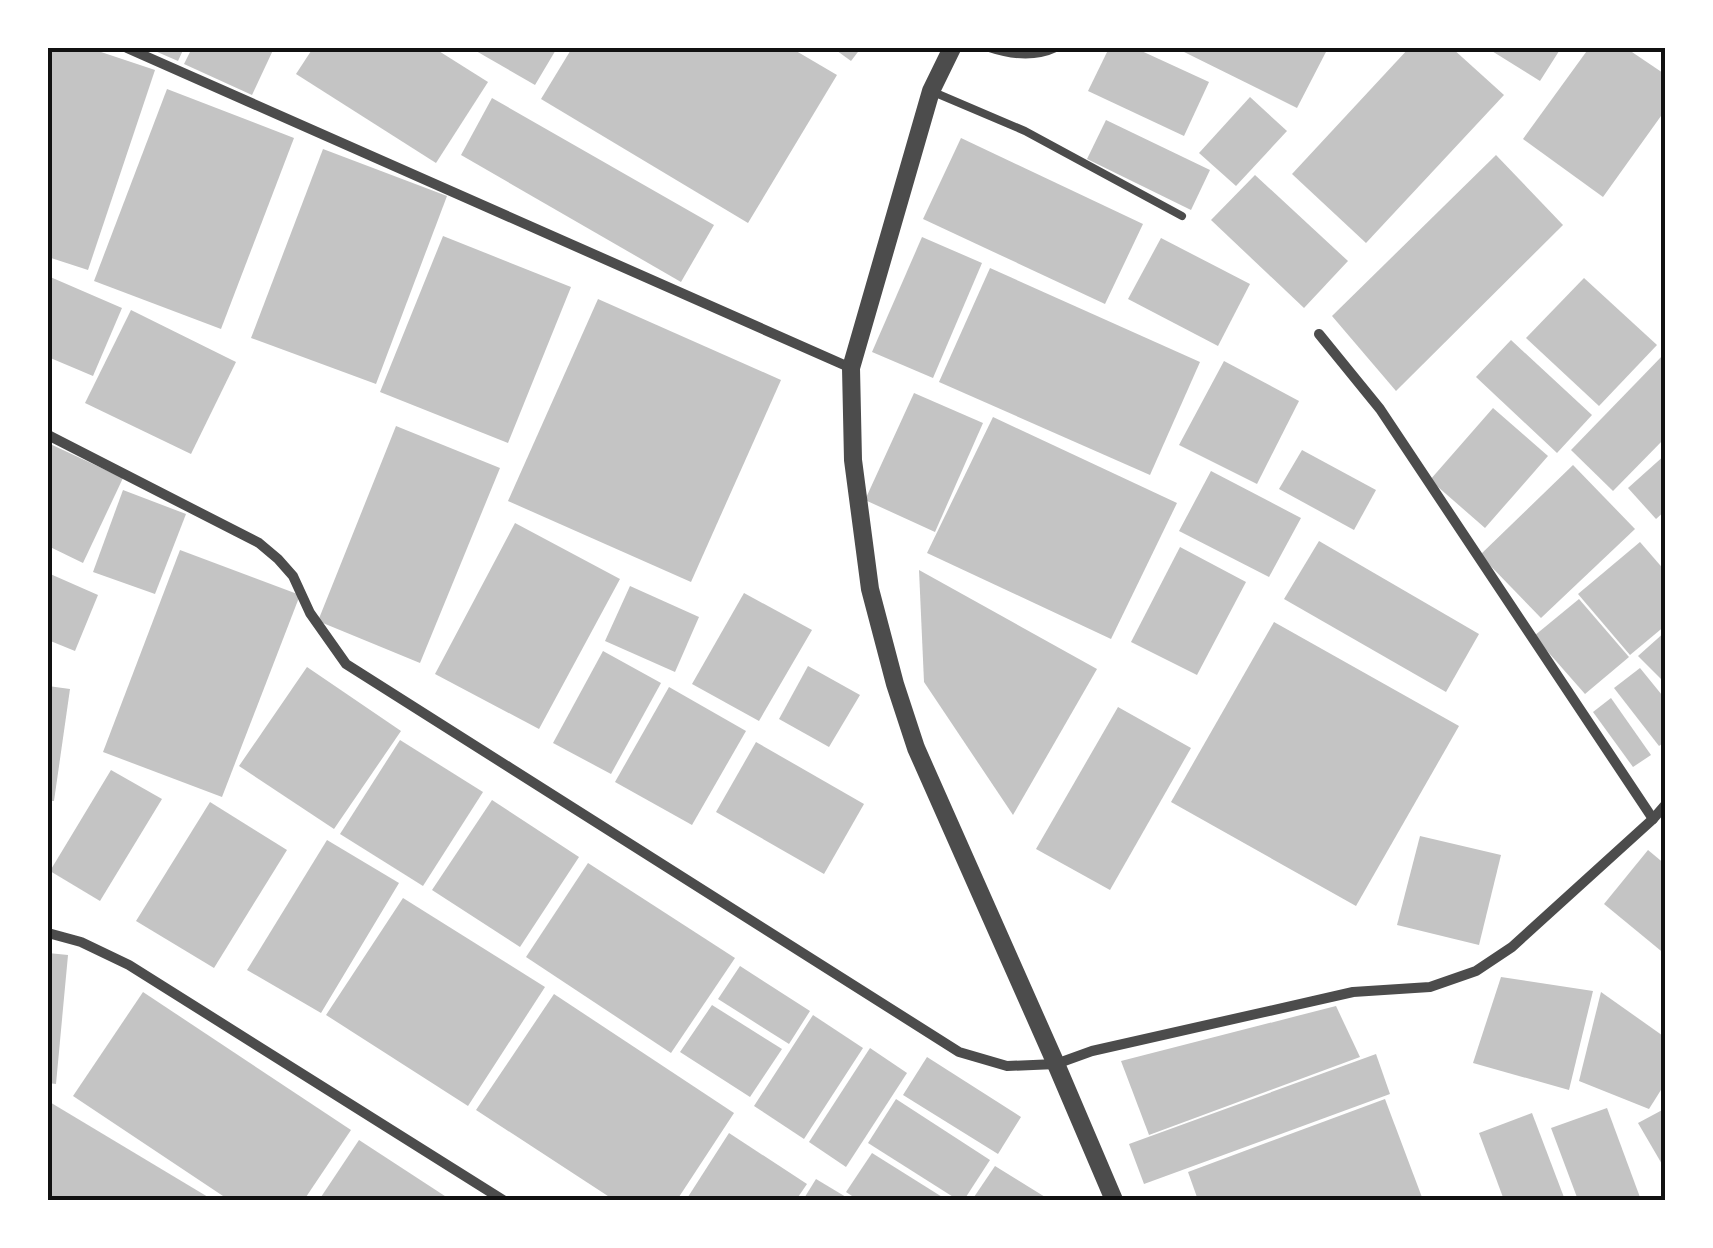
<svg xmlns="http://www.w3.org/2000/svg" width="1713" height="1248" font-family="'Sofia Sans Condensed',sans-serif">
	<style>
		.building { fill: #c4c4c4 }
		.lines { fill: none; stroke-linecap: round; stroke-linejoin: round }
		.service { stroke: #4c4c4c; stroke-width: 8 }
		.minor { stroke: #4c4c4c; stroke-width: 10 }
		.tertiary { stroke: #4c4c4c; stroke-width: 18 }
		.neatline { fill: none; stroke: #111; stroke-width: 4 }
	</style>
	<rect width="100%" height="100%" fill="#fff"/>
	<g class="building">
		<path d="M48 48H89L155 70 88 270 48 257Z"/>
		<path d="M148 48H184L178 61Z"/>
		<path d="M192 48H274L252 95 184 64Z"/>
		<path d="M313 48H434L488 82 436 163 296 74Z"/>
		<path d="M478 48H557L535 85 476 51Z"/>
		<path d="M572 48H791L837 75 748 223 541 99Z"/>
		<path d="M833 48H861L851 61Z"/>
		<path d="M1109 48H1135L1209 82 1184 136 1088 91Z"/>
		<path d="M1176 48H1328L1297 108Z"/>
		<path d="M1409 48H1452L1504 95 1366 243 1292 174Z"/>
		<path d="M1487 48H1561L1540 81Z"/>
		<path d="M1589 48H1626L1666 75V109L1603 197 1523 139Z"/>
		<path d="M167 89 294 138 221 329 94 281Z"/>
		<path d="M1250 97 1287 131 1236 186 1199 153Z"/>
		<path d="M492 98 714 225 681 282 461 155Z"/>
		<path d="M1106 120 1210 170 1191 210 1087 159Z"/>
		<path d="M961 138 1143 224 1105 304 923 219Z"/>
		<path d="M323 149 447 196 376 384 251 338Z"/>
		<path d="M1496 155 1563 225 1396 391 1332 316Z"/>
		<path d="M1255 175 1348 261 1304 308 1211 220Z"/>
		<path d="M443 236 571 287 508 443 380 392Z"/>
		<path d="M922 237 982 263 933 378 872 352Z"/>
		<path d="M1161 238 1250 284 1218 346 1128 299Z"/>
		<path d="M990 268 1200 362 1150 475 939 382Z"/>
		<path d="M48 276 122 308 93 376 48 357Z"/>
		<path d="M1584 278 1657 345 1599 406 1526 338Z"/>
		<path d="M598 299 781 380 691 582 508 501Z"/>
		<path d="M131 310 236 362 191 454 85 403Z"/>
		<path d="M1511 340 1592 415 1557 453 1476 377Z"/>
		<path d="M1666 352V437L1613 491 1571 450Z"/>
		<path d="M1224 361 1299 401 1257 484 1179 445Z"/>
		<path d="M914 393 983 423 935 532 865 500Z"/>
		<path d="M1493 408 1548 456 1485 528 1430 480Z"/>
		<path d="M993 417 1177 503 1111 639 927 553Z"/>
		<path d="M396 426 500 468 420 663 318 621Z"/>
		<path d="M48 443 123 478 83 563 48 546Z"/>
		<path d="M1302 450 1376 490 1354 530 1279 489Z"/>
		<path d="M1666 454V510L1656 519 1628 488Z"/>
		<path d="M1573 465 1635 529 1541 618 1480 555Z"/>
		<path d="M1211 471 1301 518 1269 577 1179 531Z"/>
		<path d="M123 490 186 514 155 594 93 572Z"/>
		<path d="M515 523 620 579 539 729 435 674Z"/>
		<path d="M1319 541 1479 634 1446 692 1284 599Z"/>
		<path d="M1640 542 1666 572V625L1630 655 1578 594Z"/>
		<path d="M1180 547 1246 582 1197 675 1131 642Z"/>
		<path d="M180 550 300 595 222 797 103 752Z"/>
		<path d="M919 570 1097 669 1013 815 924 682Z"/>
		<path d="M48 573 98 595 75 651 48 640Z"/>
		<path d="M630 586 699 617 675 672 605 641Z"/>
		<path d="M744 593 812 630 759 721 692 684Z"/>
		<path d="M1579 599 1629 657 1585 694 1534 636Z"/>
		<path d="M1274 622 1459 726 1356 906 1171 802Z"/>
		<path d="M1666 631V684L1638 656Z"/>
		<path d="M603 651 661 683 611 774 553 743Z"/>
		<path d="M808 666 860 695 829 747 779 719Z"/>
		<path d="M307 667 401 731 334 829 239 766Z"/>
		<path d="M1640 668 1666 700V741L1659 746 1614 688Z"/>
		<path d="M48 686 70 689 54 801H48Z"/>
		<path d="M669 687 746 731 692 825 615 782Z"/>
		<path d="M1611 698 1651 755 1633 767 1593 712Z"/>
		<path d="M1118 707 1191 748 1110 890 1036 849Z"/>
		<path d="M400 740 483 792 423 886 340 834Z"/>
		<path d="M756 742 864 804 824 874 716 812Z"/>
		<path d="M111 770 162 799 100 901 50 871Z"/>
		<path d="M492 800 579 857 520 947 432 890Z"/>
		<path d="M210 802 287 850 214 968 136 921Z"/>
		<path d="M1420 836 1501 855 1479 945 1397 925Z"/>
		<path d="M327 840 399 883 321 1013 247 970Z"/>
		<path d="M1648 850 1666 865V955L1604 904Z"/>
		<path d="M588 863 735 958 671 1053 526 957Z"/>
		<path d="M403 898 545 987 468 1106 326 1015Z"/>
		<path d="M48 953 68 955 56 1084 48 1083Z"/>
		<path d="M740 966 810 1011 789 1044 718 999Z"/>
		<path d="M1501 977 1593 991 1569 1090 1473 1063Z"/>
		<path d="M143 992 351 1130 304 1200H229L73 1096Z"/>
		<path d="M1601 992 1666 1038V1082L1649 1109 1579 1081Z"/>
		<path d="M554 994 734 1113 677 1200H614L476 1110Z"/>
		<path d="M712 1005 782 1049 750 1097 680 1052Z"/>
		<path d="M1336 1006 1360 1057 1149 1135 1121 1061Z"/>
		<path d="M813 1015 863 1048 804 1139 754 1106Z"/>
		<path d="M870 1048 907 1073 846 1167 809 1142Z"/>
		<path d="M1376 1054 1390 1094 1144 1184 1129 1144Z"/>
		<path d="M927 1057 1021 1117 998 1154 903 1095Z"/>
		<path d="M896 1099 990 1160 964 1200H958L868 1143Z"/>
		<path d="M1385 1099 1423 1200H1198L1188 1172Z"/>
		<path d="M48 1101 213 1200H48Z"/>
		<path d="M1607 1108 1641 1200H1578L1551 1128Z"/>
		<path d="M1666 1108V1171L1638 1123Z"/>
		<path d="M1532 1113 1565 1200H1504L1479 1133Z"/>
		<path d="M729 1133 807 1184 796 1200H686Z"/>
		<path d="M359 1140 451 1200H319Z"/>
		<path d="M872 1153 947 1200H858L846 1192Z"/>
		<path d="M995 1166 1050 1200H972Z"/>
		<path d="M816 1179 851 1200H803Z"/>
	</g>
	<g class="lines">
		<g class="service">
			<path d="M989 48C1010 55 1035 58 1056 48"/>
			<path d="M931 91 1025 131 1182 216"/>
		</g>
		<g class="minor">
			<path d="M127 48 851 368"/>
			<path d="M1319 334 1380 409 1653 819"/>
			<path d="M48 435 259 543 278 559 293 576 310 613 346 664 959 1052 1007 1066 1056 1064 1092 1051 1353 992 1430 987 1476 971 1512 947 1653 819 1666 804"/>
			<path d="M48 933 81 942 129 965 503 1200"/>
		</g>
		<path class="tertiary" d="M952 48 931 91 851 368 853 460 870 589 895 684 916 748 1056 1064 1114 1200"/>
	</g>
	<rect width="1713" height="1248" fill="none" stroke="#ffffff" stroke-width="100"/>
	<rect x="50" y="50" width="1613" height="1148" class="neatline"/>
</svg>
